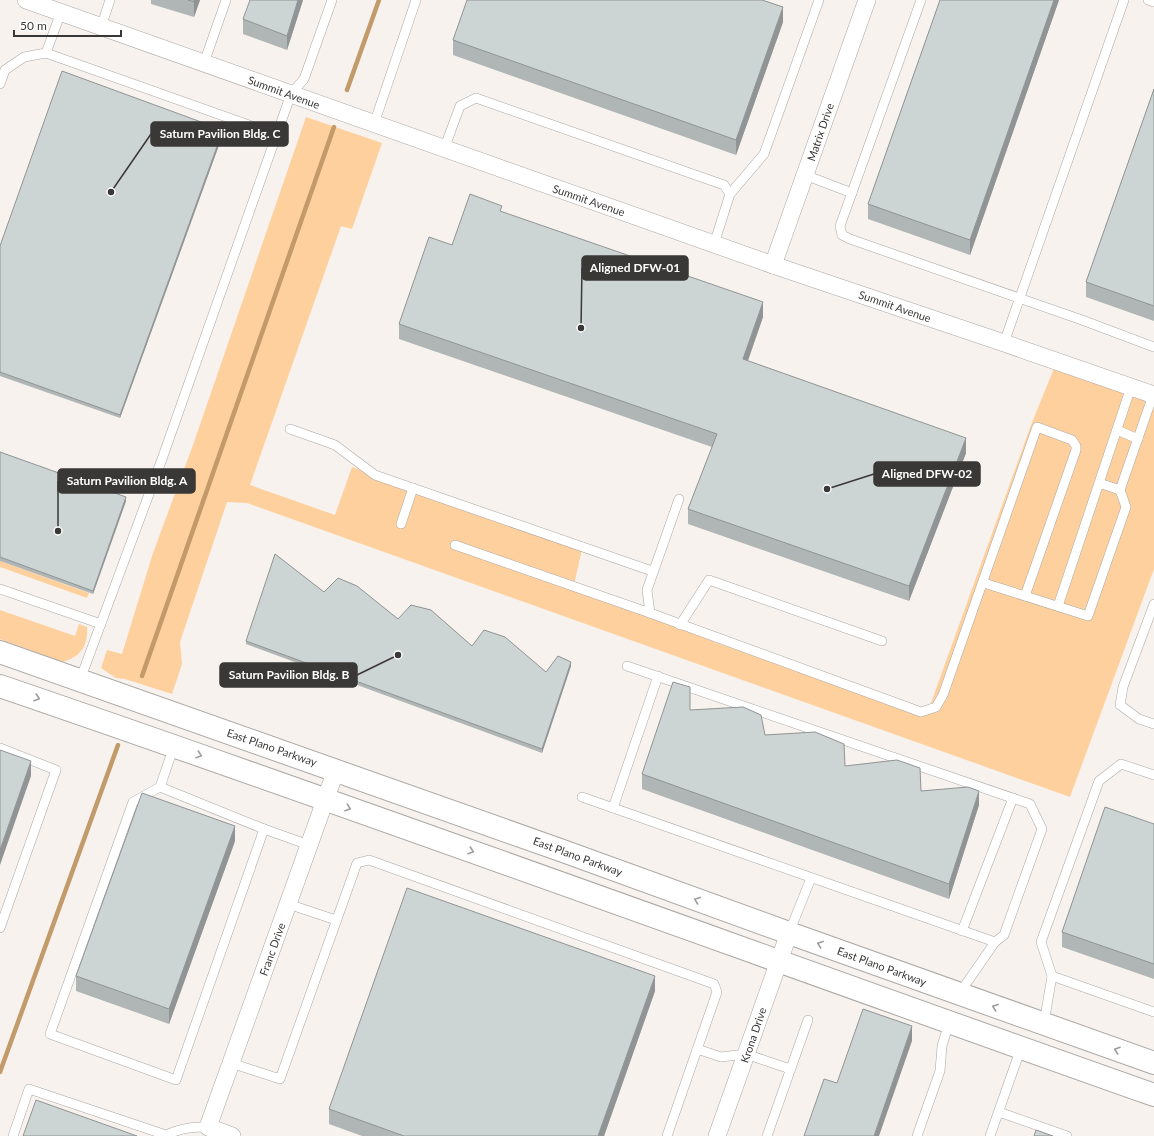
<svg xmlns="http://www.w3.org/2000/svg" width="1154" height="1136" font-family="Lato,sans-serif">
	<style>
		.green { fill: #fed09d }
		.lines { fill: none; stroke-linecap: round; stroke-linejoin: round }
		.stream { stroke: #c39a6a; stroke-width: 4.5 }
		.service-casing { stroke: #aca7a3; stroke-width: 10 }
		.minor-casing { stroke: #aca7a3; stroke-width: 18 }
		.primary-casing { stroke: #aca7a3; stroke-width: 24 }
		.service { stroke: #fff; stroke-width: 9 }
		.minor { stroke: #fff; stroke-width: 17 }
		.primary { stroke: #fff; stroke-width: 22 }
		.wall { fill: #b0b6b6 }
		.shaded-wall { fill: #909494 }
		.building { fill: #cdd4d4; stroke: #909494 }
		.oneway { stroke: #9c9c9a }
		.labels { text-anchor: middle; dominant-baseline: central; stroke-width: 3; stroke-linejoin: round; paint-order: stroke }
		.street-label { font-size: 11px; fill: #3a3836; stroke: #fff }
		.leader { fill: none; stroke: #3a3836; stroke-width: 1.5 }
		.callout-dot { fill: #3a3836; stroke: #fff; stroke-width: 1.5 }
		.callout { fill: #3a3836; stroke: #3a3836; stroke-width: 1.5 }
		.callout-label { font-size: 12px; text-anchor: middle; font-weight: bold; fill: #fff }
	</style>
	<rect width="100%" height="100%" fill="#f7f2ed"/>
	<g class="green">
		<path d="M306 117 382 143 352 229 341 226 250 485 335 515 352 467 582 549 574 585 717 643 927 714 1031 425 1055 366 1154 401V569L1070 797 247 503 227 502 180 642 182 664 172 694 125 679 116 678 101 668 107 650 122 654 153 553 193 445Z"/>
		<path d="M0 561 89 593 87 598 0 567Z"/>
		<path d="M0 610 75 636 79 624 87 627C88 646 81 657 62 662L0 639Z"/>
	</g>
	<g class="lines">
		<g class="stream">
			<path d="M347 90 379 0"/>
			<path d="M142 676 334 127"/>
			<path d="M0 1072 118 745"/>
		</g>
		<g class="service-casing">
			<g id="service">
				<path d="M921 0 840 226 842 235 850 239 1082 320 1154 347"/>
				<path d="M1148 0 1154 2"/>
				<path d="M101 27 110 0"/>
				<path d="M46 53 277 135"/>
				<path d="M204 63 226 0"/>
				<path d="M0 84 5 70 24 57 46 53 61 12"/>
				<path d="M374 124 416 0"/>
				<path d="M444 149 460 106 476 98 724 185 730 194 714 244"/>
				<path d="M805 175 852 193"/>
				<path d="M730 194 764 154 819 0"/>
				<path d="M1004 343 1124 0"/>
				<path d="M290 429 335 445 375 475 652 571"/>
				<path d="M1117 430 1138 439"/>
				<path d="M1099 483 1120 490"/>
				<path d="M679 499 647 590 650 613 921 712 936 707 943 695 1037 427 1072 440 1076 446V450L1025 596"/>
				<path d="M401 524 413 488"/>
				<path d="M455 545 650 613"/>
				<path d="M984 583 1088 616 1126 507 1120 490 1153 395"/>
				<path d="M0 589 101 624"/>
				<path d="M1154 604 1123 687 1120 705 1139 719 1154 724"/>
				<path d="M1058 606 1131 387"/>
				<path d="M680 625 709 580 882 641"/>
				<path d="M627 666 1030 804 1042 829 1004 935 995 942 959 994"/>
				<path d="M80 680 162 459 291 94 304 79 332 0"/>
				<path d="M174 746 160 787 133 802 50 1034 176 1080 264 829 309 845"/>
				<path d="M0 748 56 770 0 928"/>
				<path d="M160 787 264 829"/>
				<path d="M582 797 995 942"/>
				<path d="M613 808 658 676"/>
				<path d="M288 904 336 920"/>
				<path d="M962 931 1013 798"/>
				<path d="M789 933 811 878"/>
				<path d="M1052 976 1154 1012"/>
				<path d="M1044 1023 1052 976 1041 942 1099 781 1121 764 1154 775"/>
				<path d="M697 1049 721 1057 746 1054 790 1069"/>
				<path d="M231 1063 280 1079 357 863 369 860 714 984 717 992 667 1136"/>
				<path d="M999 1112 1067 1136"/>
				<path d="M13 1136 29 1089 166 1135C182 1128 191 1127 208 1127"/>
				<path d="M767 1136 808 1020"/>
				<path d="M917 1136 940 1071 942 1046 949 1023"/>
				<path d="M990 1136 1021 1048"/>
			</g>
		</g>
		<g class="minor-casing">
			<g id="minor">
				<path d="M26 0 773 265 1004 343 1154 395"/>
				<path d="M773 265 867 0"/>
				<path d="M232 1136 208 1127 336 770"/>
				<path d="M717 1136 789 933"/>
			</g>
		</g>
		<g class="primary-casing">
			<g id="primary">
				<path d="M0 652 563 851 789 933 1154 1063"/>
				<path d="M0 686C386 818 769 959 1154 1095"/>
			</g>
		</g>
		<use href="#service" class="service"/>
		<use href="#minor" class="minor"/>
		<use href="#primary" class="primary"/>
	</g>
	<g class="wall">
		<path d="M151 0H200L194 17 151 4Z"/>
		<path d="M303 0 287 50 243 34V19Z"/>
		<path d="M940 0H1059L970 255 868 219V204Z"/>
		<path d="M783 22 736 155 453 55V40Z"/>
		<path d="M1154 89V321L1086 297V282Z"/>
		<path d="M223 134 120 418 0 376V246Z"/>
		<path d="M502 212 763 317 748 361 966 453 909 601 688 524V509L712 447 399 339V324L452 245Z"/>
		<path d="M0 452 126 501 93 594 0 561Z"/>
		<path d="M324 592 472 646 546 672 571 666 542 753 246 644V641Z"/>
		<path d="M690 710 765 735 845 766 921 791 979 805 949 899 642 789V774Z"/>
		<path d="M1154 824V979L1062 947V932Z"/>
		<path d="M235 841 169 1024 76 991V976Z"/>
		<path d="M655 991 604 1136H362L329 1124V1109Z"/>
	</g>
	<g class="shaded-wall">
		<path d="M194 0H200L194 17Z"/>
		<path d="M298 0H303L287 50V36Z"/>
		<path d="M1054 0H1059L970 255V240Z"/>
		<path d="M783 7V22L736 155V140Z"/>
		<path d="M223 130V134L120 418V415Z"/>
		<path d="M763 302V317L743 374V359Z"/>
		<path d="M966 438V453L909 601V586Z"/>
		<path d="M126 497V501L93 594V591Z"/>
		<path d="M571 662V666L542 753V749Z"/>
		<path d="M31 761V776L0 865V850Z"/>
		<path d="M979 791V805L949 899V884Z"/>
		<path d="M235 826V841L169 1024V1009Z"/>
		<path d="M655 976V991L604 1136H598Z"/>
		<path d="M912 1026V1041L879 1136H874Z"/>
	</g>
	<g class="building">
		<path d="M188 0H194V2Z"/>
		<path d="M250 0H298L287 36 243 19Z"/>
		<path d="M467 0H762L783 7 736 140 453 40Z"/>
		<path d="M940 0H1054L970 240 868 204Z"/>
		<path d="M62 71 223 130 120 415 0 372V246Z"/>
		<path d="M1154 89V306L1086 282Z"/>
		<path d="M470 194 502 206 500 211 763 302 743 359 966 438 909 586 688 509 717 434 399 324 429 237 452 245Z"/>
		<path d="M0 452 126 497 93 591 0 557Z"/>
		<path d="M275 554 324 592 338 578 357 586 398 619 411 605 431 610 472 646 484 630 505 637 546 672 558 656 571 662 542 749 246 641Z"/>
		<path d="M673 682 690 687V710L743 707 761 715 765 735 815 732 844 744 845 766 897 760 920 768 921 791 968 787 979 791 949 884 642 774Z"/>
		<path d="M0 750 31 761 0 850Z"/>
		<path d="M142 793 235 826 169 1009 76 976Z"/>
		<path d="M1105 807 1154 824V964L1062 932Z"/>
		<path d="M407 888 655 976 598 1136H404L329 1109Z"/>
		<path d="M863 1009 912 1026 874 1136H804L824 1079 837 1083Z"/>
		<path d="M36 1100 137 1136H23Z"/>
		<path d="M1036 1130 1053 1136H1034Z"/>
	</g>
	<defs><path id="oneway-chevron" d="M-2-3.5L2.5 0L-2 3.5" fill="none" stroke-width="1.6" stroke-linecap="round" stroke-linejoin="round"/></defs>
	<g class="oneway">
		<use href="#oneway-chevron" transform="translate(37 698) rotate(19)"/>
		<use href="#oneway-chevron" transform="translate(199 755) rotate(19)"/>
		<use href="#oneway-chevron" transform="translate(348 808) rotate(19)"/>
		<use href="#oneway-chevron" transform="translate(471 851) rotate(19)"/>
		<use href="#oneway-chevron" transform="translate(697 900) rotate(-160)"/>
		<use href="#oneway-chevron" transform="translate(820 944) rotate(-160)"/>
		<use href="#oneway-chevron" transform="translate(995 1007) rotate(-160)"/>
		<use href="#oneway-chevron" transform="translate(1117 1050) rotate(-161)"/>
	</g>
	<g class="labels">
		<g class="street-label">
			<text transform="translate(284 92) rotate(20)">Summit Avenue</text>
			<text transform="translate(820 132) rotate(-71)">Matrix Drive</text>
			<text transform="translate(589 200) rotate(19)">Summit Avenue</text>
			<text transform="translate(895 306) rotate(19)">Summit Avenue</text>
			<text transform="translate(272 747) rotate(19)">East Plano Parkway</text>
			<text transform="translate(578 856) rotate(20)">East Plano Parkway</text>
			<text transform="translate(272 949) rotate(-70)">Franc Drive</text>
			<text transform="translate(882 966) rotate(20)">East Plano Parkway</text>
			<text transform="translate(753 1035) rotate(-71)">Krona Drive</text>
		</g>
	</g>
	<path class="leader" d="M111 192L151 134M581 328L582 268M827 489L874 474M58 531L58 481M398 655L357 675"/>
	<g class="callout-dot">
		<circle cx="111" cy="192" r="4"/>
		<circle cx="581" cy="328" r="4"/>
		<circle cx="827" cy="489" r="4"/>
		<circle cx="58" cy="531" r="4"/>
		<circle cx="398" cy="655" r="4"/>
	</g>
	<g class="callout">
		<rect x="151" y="122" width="137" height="24" rx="4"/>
		<rect x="582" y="256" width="106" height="24" rx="4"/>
		<rect x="874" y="462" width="106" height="24" rx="4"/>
		<rect x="58" y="469" width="137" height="24" rx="4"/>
		<rect x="220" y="663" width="137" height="24" rx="4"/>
	</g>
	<g class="callout-label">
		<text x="220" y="138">Saturn Pavilion Bldg. C</text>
		<text x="635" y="272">Aligned DFW-01</text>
		<text x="927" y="478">Aligned DFW-02</text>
		<text x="127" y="485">Saturn Pavilion Bldg. A</text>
		<text x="289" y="679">Saturn Pavilion Bldg. B</text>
	</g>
	<path d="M14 30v6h107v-6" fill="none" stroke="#3a3836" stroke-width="2"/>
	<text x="20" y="30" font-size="12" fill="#3a3836" stroke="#ffffff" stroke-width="3" paint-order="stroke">50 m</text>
</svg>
